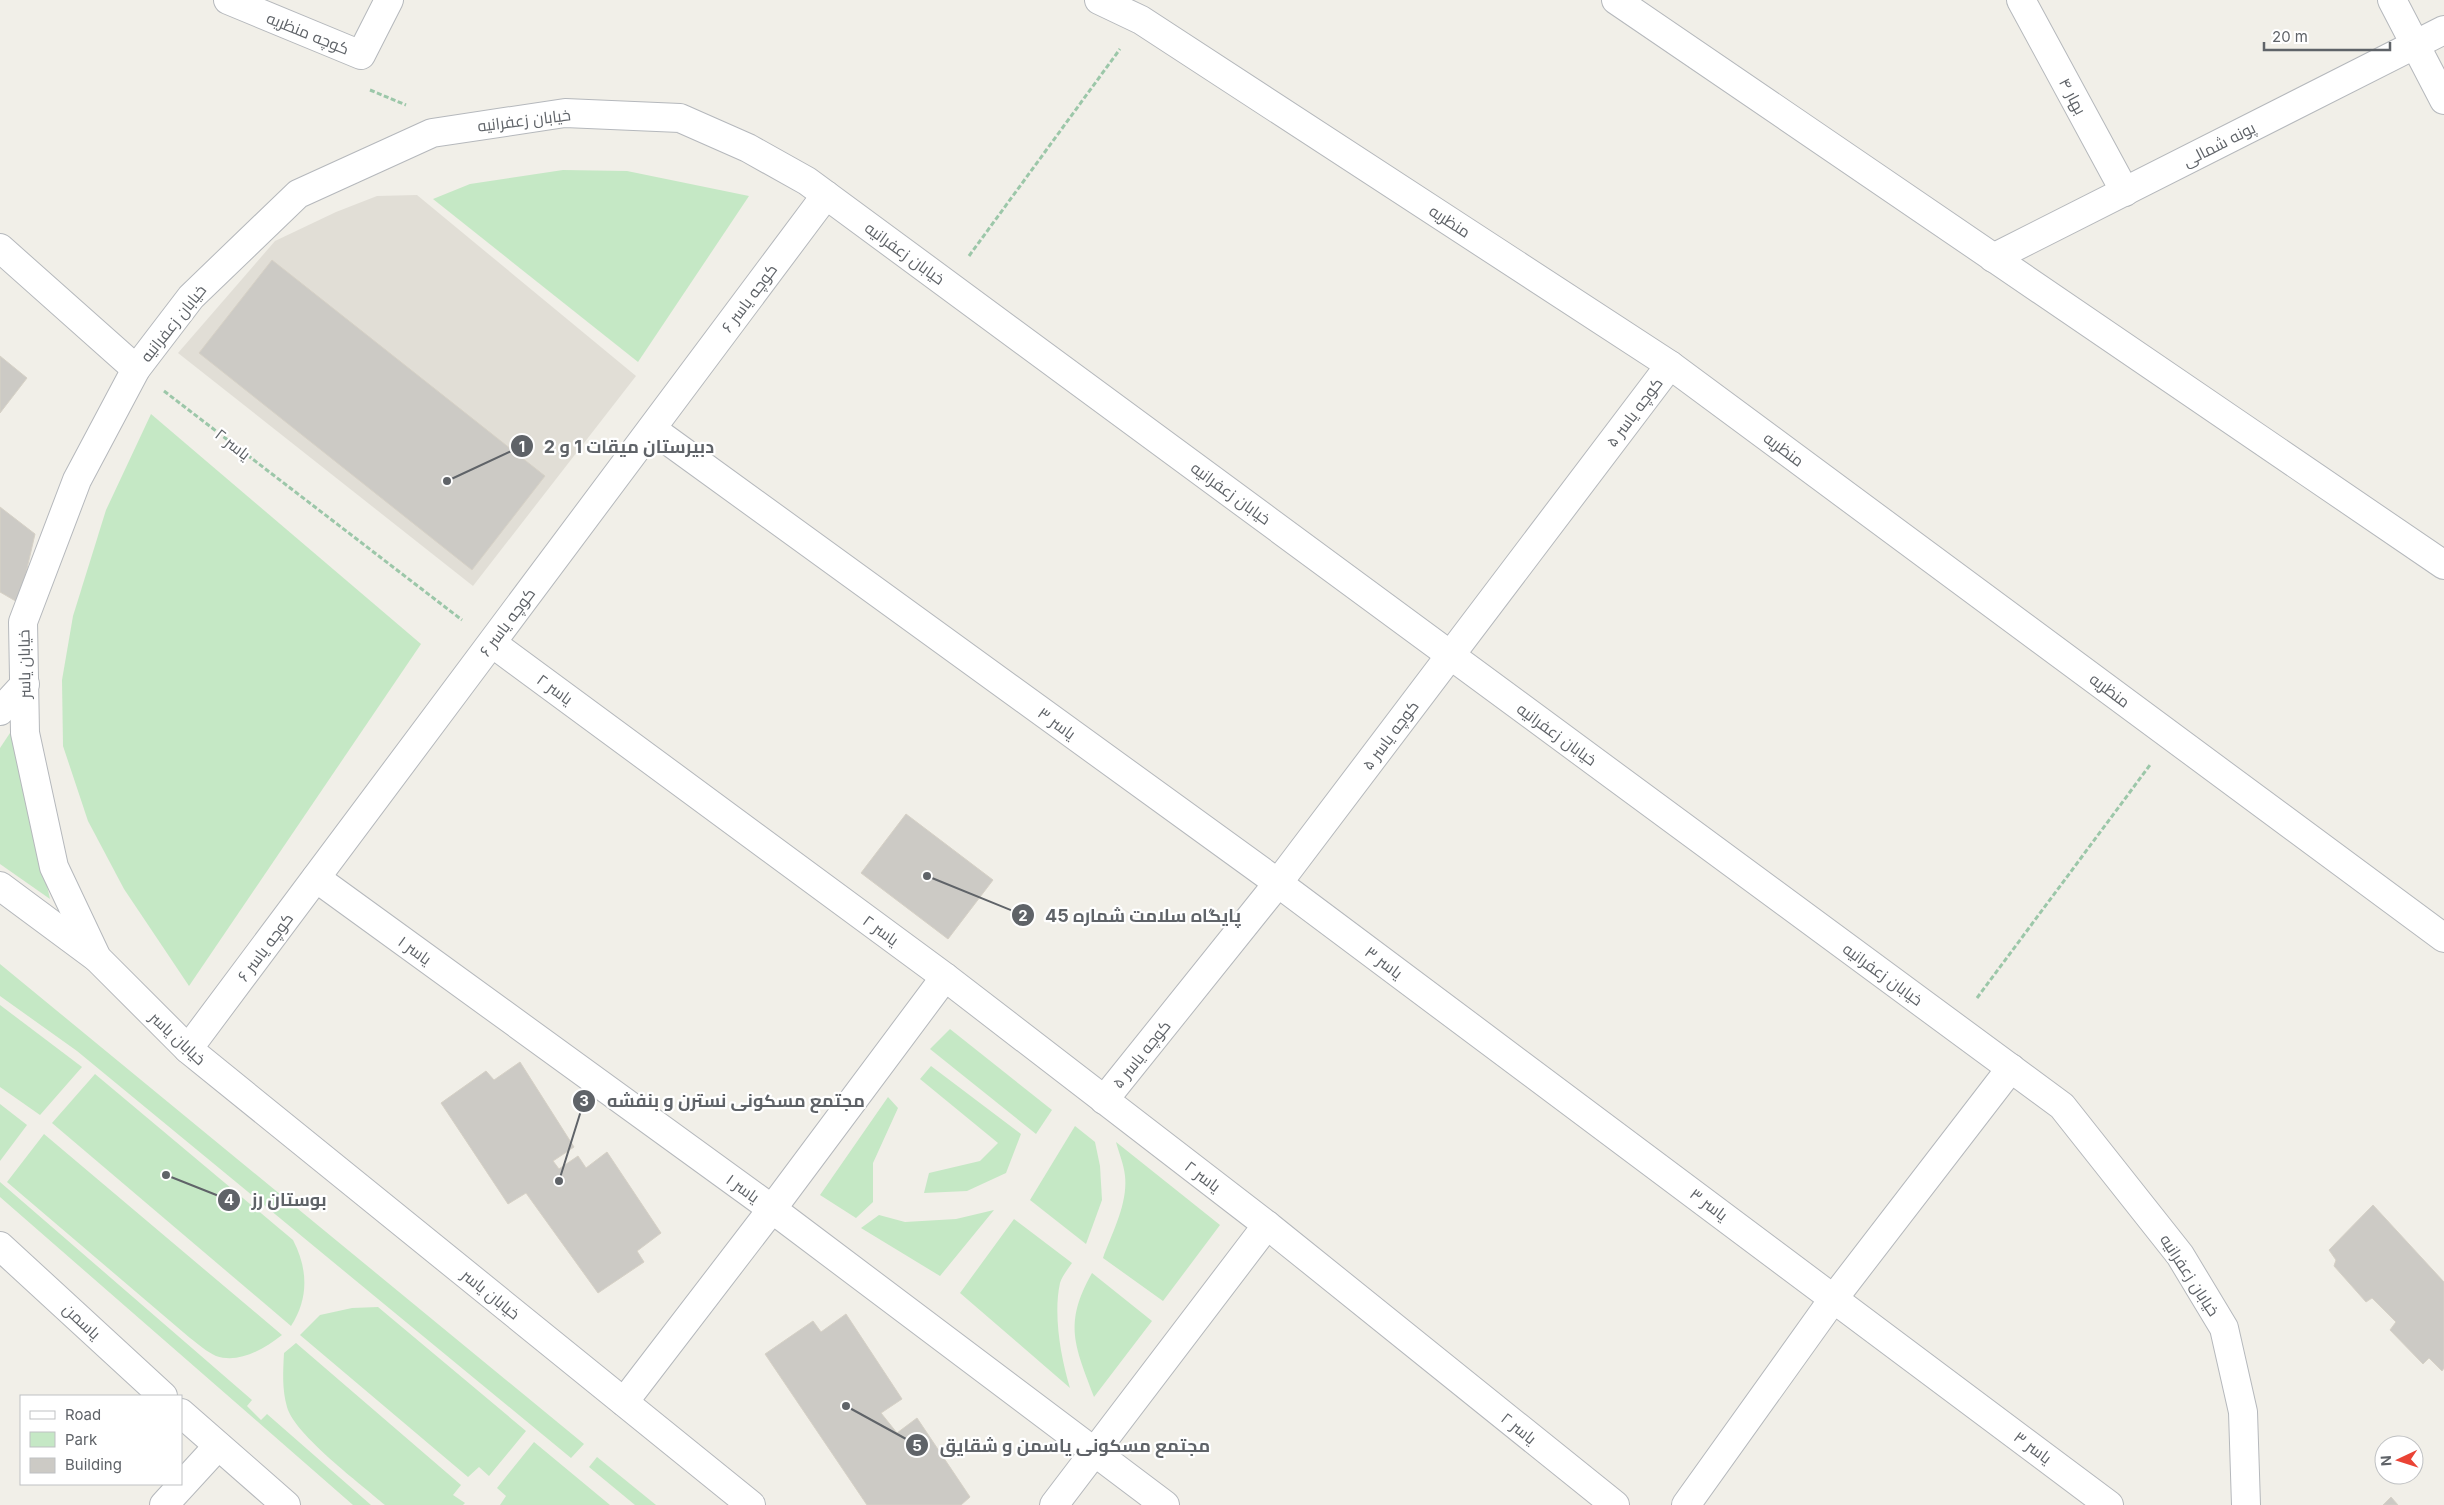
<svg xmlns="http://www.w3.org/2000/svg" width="2444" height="1505" font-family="Inter,Cairo,sans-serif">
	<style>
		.education { fill: #e1ded6 }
		.green { fill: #c5e8c5 }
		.building { fill: #cccac5; stroke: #d6d1c6 }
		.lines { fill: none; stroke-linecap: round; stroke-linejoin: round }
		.minor-casing { stroke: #b5b8bc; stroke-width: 30 }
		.tertiary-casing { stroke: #b5b8bc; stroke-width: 30 }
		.path { stroke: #9cc7a9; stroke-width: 3; stroke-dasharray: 5 2.5; stroke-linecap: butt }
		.minor { stroke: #fff; stroke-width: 28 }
		.tertiary { stroke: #fff; stroke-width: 28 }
		.labels { text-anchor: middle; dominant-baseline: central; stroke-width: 4.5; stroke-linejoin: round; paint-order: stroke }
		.street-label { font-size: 16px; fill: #5f6368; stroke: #fff }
		.leader { fill: none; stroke: #5f6368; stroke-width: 2 }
		.callout-dot { fill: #5f6368; stroke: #fff; stroke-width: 2 }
		.mark-label { font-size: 15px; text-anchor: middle; font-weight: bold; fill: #fff }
		.callout-label { font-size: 18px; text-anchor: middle; font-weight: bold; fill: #5f6368; stroke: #fff; stroke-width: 4.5; stroke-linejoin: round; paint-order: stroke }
	</style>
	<rect width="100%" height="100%" fill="#f1efe8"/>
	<path class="education" d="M417 195 636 376 473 586 178 353 275 241 336 212 377 196Z"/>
	<g class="green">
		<path d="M563 170 627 171 749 196 638 362 433 199 470 184Z"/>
		<path d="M151 414 421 644 189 986 124 889 88 821 63 746 62 680 73 616 106 510Z"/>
		<path d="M12 730 50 899 0 864V748Z"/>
		<path d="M0 964 584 1444 571 1458 77 1051 0 996Z"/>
		<path d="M0 1005 82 1067 40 1115 0 1087Z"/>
		<path d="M950 1029 1052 1110 1036 1134 930 1049Z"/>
		<path d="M931 1066 1021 1134 1006 1173 967 1191 924 1193 929 1173 980 1161 998 1143 920 1079Z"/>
		<path d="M95 1074 293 1240C308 1269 309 1298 291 1326L52 1123Z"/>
		<path d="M888 1097 898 1108 873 1163V1202L856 1218 820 1195Z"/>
		<path d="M0 1104 27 1125 0 1161Z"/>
		<path d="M1075 1126 1095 1142 1100 1166 1102 1200 1086 1244 1030 1200Z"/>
		<path d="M44 1134 282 1335C264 1349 239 1364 216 1356 207 1352 198 1344 190 1338L7 1182Z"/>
		<path d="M1116 1142 1220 1225 1163 1301 1103 1258C1112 1233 1128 1204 1125 1176 1124 1165 1119 1153 1116 1142Z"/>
		<path d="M0 1182 252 1400 247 1406 261 1420 267 1414 371 1505H353L0 1197Z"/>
		<path d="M994 1210 940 1276 861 1228 879 1215 905 1222 956 1219Z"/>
		<path d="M1014 1219 1072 1263C1068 1269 1062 1276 1060 1283 1053 1315 1061 1358 1070 1388L960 1293Z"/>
		<path d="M1092 1273 1152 1321 1094 1397C1075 1346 1063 1324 1092 1273Z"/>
		<path d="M378 1307 526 1431 489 1476 479 1467 468 1477 300 1335 320 1315 352 1308Z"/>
		<path d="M296 1343 461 1485 453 1495 465 1503 463 1505H385C361 1484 295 1435 287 1407 282 1389 283 1372 284 1353Z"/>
		<path d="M534 1442 610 1505H500L506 1496 497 1488Z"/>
		<path d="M597 1457 656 1505H635L589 1467Z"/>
	</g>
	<g class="building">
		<path d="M272 260 545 476 472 570 199 353Z"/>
		<path d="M0 356 27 378 0 413Z"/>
		<path d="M0 507 35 534 19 603 0 592Z"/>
		<path d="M906 814 993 880 948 939 861 873Z"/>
		<path d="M520 1062 574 1147 553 1161 559 1169 578 1156 586 1168 607 1152 661 1233 637 1251 644 1262 598 1293 526 1193 508 1204 441 1103 486 1071 494 1080Z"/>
		<path d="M2373 1205 2444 1282V1368L2442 1371 2429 1358 2423 1364 2390 1330 2396 1322 2372 1298 2366 1302 2334 1266 2336 1260 2329 1250Z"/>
		<path d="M846 1314 902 1399 881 1413 897 1433 917 1418 970 1497 961 1505H867L765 1354 813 1321 821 1332Z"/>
		<path d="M2391 1497 2398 1505H2383Z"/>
	</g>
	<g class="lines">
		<g class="minor-casing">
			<g id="minor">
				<path d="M228 0 361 55 389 0"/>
				<path d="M1616 0 2444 565"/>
				<path d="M2021 0 2125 192"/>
				<path d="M2392 0 2444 100"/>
				<path d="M1993 258 2444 30"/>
				<path d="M652 429 1278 883 2109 1505"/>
				<path d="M492 643 945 977 1267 1225 1615 1505"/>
				<path d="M0 711 25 684"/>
				<path d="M316 878 772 1209 1165 1505"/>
				<path d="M0 886 97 958"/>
				<path d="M188 1049 826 195"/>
				<path d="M1104 1100 1278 883 1670 365"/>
				<path d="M0 1246 163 1396"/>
				<path d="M624 1402 772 1209 945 977"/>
				<path d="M181 1413 286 1505"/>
				<path d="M164 1505 218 1446"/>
				<path d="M1054 1505 1267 1225"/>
				<path d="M1686 1505 1834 1298 2011 1068"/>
			</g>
		</g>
		<g class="tertiary-casing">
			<g id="tertiary">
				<path d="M1099 0 1141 20 1670 365 2444 938"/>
				<path d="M0 248 136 369"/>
				<path d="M751 1505 188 1049 97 958 54 867 25 733 23 622 77 480 136 369 191 297 298 194 432 133 565 113 680 118 748 148 807 181 2062 1106 2180 1255 2224 1328 2243 1412 2246 1505"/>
			</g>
		</g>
		<g class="path">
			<path d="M370 90 406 105"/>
			<path d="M969 256 1120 49"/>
			<path d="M164 391 462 620"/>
			<path d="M1977 998 2150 765"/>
		</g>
		<use href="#minor" class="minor"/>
		<use href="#tertiary" class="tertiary"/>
	</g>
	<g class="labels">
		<g class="street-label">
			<text transform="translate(308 33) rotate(22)">کوچه منظریه</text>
			<text transform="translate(2073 96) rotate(62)">بهار ۴</text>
			<text transform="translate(524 120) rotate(-7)">خیابان زعفرانیه</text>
			<text transform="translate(2219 144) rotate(-27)">پونه شمالی</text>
			<text transform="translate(1450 221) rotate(33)">منظریه</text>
			<text transform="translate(905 253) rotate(36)">خیابان زعفرانیه</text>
			<text transform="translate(749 298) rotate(-53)">کوچه یاسر ۶</text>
			<text transform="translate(173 323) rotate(-51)">خیابان زعفرانیه</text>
			<text transform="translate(1634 412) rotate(-53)">کوچه یاسر ۵</text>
			<text transform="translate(233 444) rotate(38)">یاسر ۲</text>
			<text transform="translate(1784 449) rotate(37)">منظریه</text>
			<text transform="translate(1231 493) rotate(36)">خیابان زعفرانیه</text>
			<text transform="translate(507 622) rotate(-53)">کوچه یاسر ۶</text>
			<text transform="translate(24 664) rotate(-91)">خیابان یاسر</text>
			<text transform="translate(555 689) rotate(36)">یاسر ۲</text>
			<text transform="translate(2110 690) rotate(37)">منظریه</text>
			<text transform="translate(1057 723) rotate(36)">یاسر ۳</text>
			<text transform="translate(1557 734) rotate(36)">خیابان زعفرانیه</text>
			<text transform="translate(1390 735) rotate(-53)">کوچه یاسر ۵</text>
			<text transform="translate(881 930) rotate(36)">یاسر ۲</text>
			<text transform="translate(265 947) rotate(-53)">کوچه یاسر ۶</text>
			<text transform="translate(415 950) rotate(36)">یاسر ۱</text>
			<text transform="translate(1384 962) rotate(37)">یاسر ۳</text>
			<text transform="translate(1883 974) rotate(36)">خیابان زعفرانیه</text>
			<text transform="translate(178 1038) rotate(43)">خیابان یاسر</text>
			<text transform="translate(1141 1054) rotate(-51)">کوچه یاسر ۵</text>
			<text transform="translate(1203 1176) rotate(37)">یاسر ۲</text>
			<text transform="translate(743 1188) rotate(36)">یاسر ۱</text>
			<text transform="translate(1709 1204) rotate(37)">یاسر ۳</text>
			<text transform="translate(2190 1275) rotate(57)">خیابان زعفرانیه</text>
			<text transform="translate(491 1294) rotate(39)">خیابان یاسر</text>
			<text transform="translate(82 1321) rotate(43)">یاسمن</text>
			<text transform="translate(1519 1428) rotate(39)">یاسر ۲</text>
			<text transform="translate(2033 1447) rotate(37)">یاسر ۳</text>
		</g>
	</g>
	<path class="leader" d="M447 481L522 446M927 876L1023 915M559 1181L584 1101M166 1175L229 1200M846 1406L917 1445"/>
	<g class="callout-dot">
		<circle cx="447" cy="481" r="5"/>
		<circle cx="927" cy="876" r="5"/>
		<circle cx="559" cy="1181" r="5"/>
		<circle cx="166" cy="1175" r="5"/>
		<circle cx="846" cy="1406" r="5"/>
		<circle cx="522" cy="446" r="12"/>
		<circle cx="1023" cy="915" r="12"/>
		<circle cx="584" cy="1101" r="12"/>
		<circle cx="229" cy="1200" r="12"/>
		<circle cx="917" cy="1445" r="12"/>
	</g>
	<g class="mark-label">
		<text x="522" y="452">1</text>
		<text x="1023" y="921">2</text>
		<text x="584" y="1106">3</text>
		<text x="229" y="1205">4</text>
		<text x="917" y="1451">5</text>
	</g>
	<g class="callout-label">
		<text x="629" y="453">دبیرستان میقات 1 و 2</text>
		<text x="1143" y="922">پایگاه سلامت شماره 45</text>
		<text x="736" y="1107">مجتمع مسکونی نسترن و بنفشه</text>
		<text x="289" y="1206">بوستان رز</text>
		<text x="1075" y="1452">مجتمع مسکونی یاسمن و شقایق</text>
	</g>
	<rect x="20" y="1395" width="162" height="90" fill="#ffffff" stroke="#bfc1c3"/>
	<rect x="30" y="1411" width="25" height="8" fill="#ffffff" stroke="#bfc1c3"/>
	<text x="65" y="1420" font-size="15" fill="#5f6368">Road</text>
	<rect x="30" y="1432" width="25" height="15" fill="#c5e8c5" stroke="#bfc1c3"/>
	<text x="65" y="1445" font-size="15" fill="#5f6368">Park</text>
	<rect x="30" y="1458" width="25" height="15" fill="#cccac5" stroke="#bfc1c3"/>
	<text x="65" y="1470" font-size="15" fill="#5f6368">Building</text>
	<g transform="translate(2399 1460) rotate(266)"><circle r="24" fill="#ffffff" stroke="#bfc1c3"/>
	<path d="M0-4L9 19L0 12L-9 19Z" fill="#ea4335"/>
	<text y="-8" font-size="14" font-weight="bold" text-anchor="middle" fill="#5f6368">N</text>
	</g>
	<path d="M2264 42v8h126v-8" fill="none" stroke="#5f6368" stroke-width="2.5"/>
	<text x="2272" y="42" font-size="15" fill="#5f6368" stroke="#ffffff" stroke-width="4" paint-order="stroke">20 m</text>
</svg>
